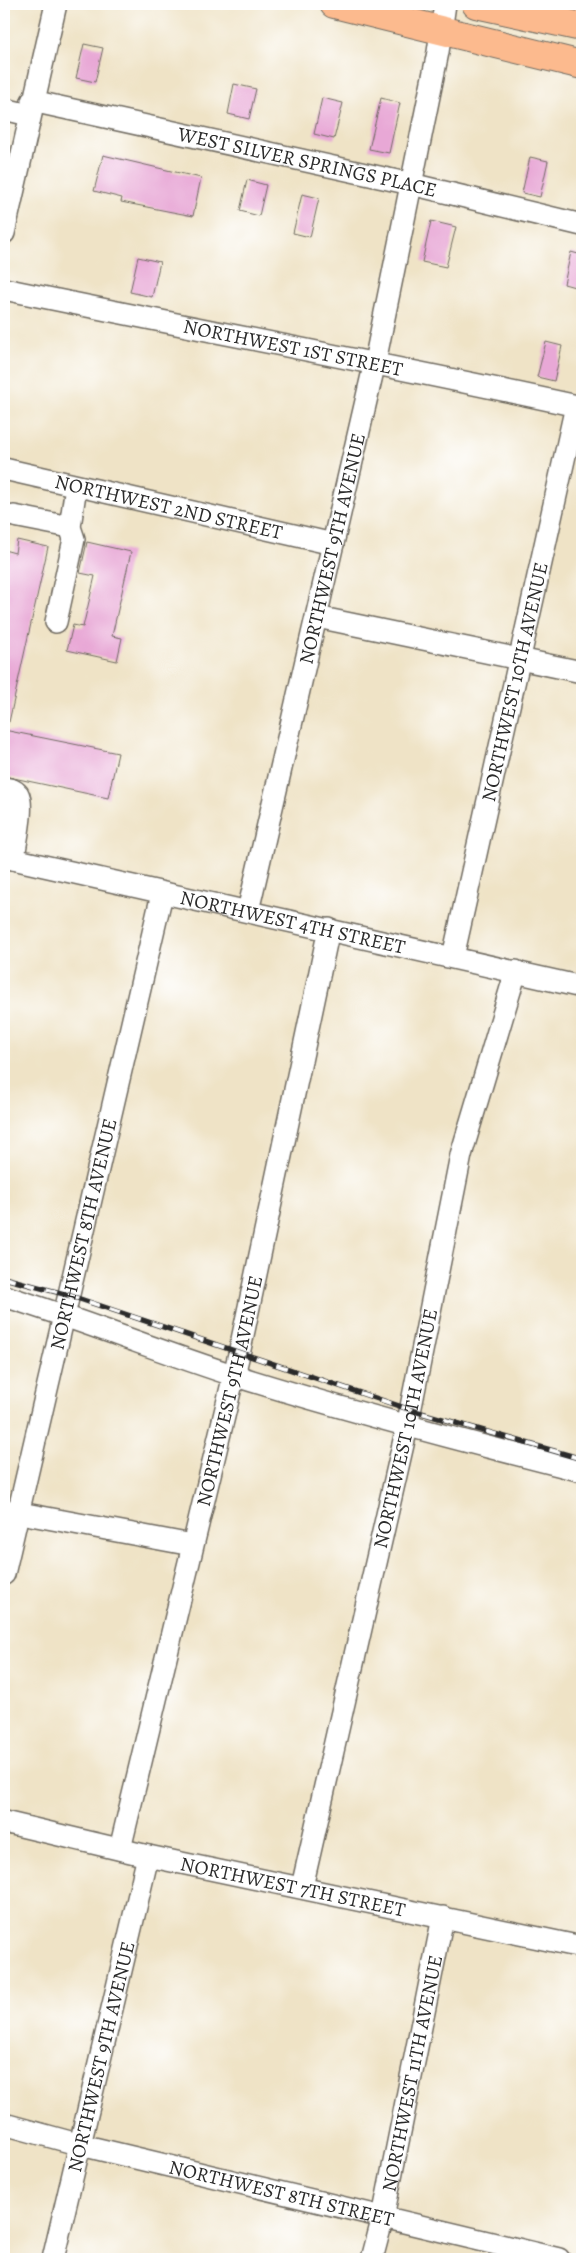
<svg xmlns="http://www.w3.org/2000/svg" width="586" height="2263" font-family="Alegreya,serif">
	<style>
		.building { fill: #e8a8d6 }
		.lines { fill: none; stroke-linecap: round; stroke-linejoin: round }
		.minor-casing { stroke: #706b61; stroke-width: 24 }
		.major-casing { stroke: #706b61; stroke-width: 30 }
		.minor { stroke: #fff; stroke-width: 21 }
		.major { stroke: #fcba8e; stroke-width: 28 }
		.rail-casing { stroke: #2b2b2b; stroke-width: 5.5 }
		.rail { stroke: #fff; stroke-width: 4; stroke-dasharray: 11; stroke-linecap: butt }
		.labels { text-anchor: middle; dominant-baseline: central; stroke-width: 4.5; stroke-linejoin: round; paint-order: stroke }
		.street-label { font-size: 20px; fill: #2b2b2b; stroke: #fff }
	</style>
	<rect width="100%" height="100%" fill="#fff"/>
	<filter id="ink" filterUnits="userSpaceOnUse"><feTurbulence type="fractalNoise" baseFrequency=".02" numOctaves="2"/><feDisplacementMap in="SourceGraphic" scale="10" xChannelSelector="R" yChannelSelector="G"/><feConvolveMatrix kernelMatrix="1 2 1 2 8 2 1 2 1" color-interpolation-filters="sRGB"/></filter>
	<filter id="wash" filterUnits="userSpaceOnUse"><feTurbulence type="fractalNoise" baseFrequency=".0096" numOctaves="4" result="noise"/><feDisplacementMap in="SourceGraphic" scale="20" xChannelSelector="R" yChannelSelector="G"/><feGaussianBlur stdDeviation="1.12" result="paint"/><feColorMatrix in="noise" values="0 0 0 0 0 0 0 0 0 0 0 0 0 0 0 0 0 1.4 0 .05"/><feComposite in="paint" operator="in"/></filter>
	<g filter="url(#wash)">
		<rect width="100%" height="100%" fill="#efe3c6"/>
		<g id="blocks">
			<g class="building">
				<path d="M84 44 103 48 95 82 76 78Z"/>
				<path d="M234 84 256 89 249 119 228 114Z"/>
				<path d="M322 98 343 103 334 139 314 134Z"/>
				<path d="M381 98 400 103 389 153 369 149Z"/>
				<path d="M103 155 201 178 193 216 121 202 122 198 94 191Z"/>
				<path d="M530 157 548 161 540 197 522 193Z"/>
				<path d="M247 180 266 185 259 216 240 211Z"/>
				<path d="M302 194 319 198 310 237 293 233Z"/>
				<path d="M431 221 456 227 446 267 422 262Z"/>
				<path d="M571 252 582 255V289L564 284Z"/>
				<path d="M138 257 160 262 152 297 130 292Z"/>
				<path d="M546 342 562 346 554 381 537 377Z"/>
				<path d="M17 540 48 547 9 722 4 721V550L15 553Z"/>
				<path d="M87 542 131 552 112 636 122 638 117 661 67 650 73 625 83 627 95 576 80 573Z"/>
				<path d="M4 730 118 753 108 798 4 776Z"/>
			</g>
		</g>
	</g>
	<g filter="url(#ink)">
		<use href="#blocks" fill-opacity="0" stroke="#706b61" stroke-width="1"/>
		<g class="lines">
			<g class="minor-casing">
				<g id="minor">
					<path id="s1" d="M32 101 411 184 582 225"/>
					<path d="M4 109 29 115"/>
					<path d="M4 233 56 4"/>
					<path id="s2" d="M4 289C196 329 390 365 582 407"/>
					<path id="s3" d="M4 469 333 544"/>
					<path d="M14 516 70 527"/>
					<path d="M317 617 582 672"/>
					<path d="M56 622 74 539 70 527 76 486"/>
					<path d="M4 788C10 789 14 789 18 794 25 806 15 845 14 859"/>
					<path id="s4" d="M4 857 582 987"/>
					<path id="s5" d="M248 911 375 362 438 52 445 4"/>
					<path id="s6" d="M453 957 576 406"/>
					<path d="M4 1296C82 1320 158 1351 236 1376 351 1412 466 1442 582 1471"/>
					<path d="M4 1510 192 1545"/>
					<path id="s7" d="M4 1574 162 894"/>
					<path id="s8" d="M4 1822 148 1856 582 1947"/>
					<path id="s9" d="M120 1849 239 1354 329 929"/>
					<path id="s10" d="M302 1887 407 1427 461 1155 516 971"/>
					<path id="s11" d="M4 2124 81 2145 559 2259"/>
					<path id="s12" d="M53 2259 148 1856"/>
					<path id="s13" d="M372 2259 383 2217 443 1917"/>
				</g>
			</g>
			<g class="major-casing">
				<g id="major">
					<path d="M334 4 582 65"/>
					<path d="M476 4 582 27"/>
				</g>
			</g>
			<use href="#minor" class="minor"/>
			<use href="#major" class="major"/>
			<g class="rail-casing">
				<path id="rail" d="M4 1278 68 1295 411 1410 582 1459"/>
			</g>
			<use href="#rail" class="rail"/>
		</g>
	</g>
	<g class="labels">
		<g class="street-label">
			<text stroke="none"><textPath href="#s1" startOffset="282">WEST SILVER SPRINGS PLACE</textPath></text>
			<text stroke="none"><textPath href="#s2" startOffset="295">NORTHWEST 1ST STREET</textPath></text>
			<text stroke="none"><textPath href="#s3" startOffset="169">NORTHWEST 2ND STREET</textPath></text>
			<text stroke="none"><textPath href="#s5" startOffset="372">NORTHWEST 9TH AVENUE</textPath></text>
			<text stroke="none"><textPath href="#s6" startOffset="282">NORTHWEST 10TH AVENUE</textPath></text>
			<text stroke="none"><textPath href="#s4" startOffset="296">NORTHWEST 4TH STREET</textPath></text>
			<text stroke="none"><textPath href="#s7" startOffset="349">NORTHWEST 8TH AVENUE</textPath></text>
			<text stroke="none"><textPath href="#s9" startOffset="471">NORTHWEST 9TH AVENUE</textPath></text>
			<text stroke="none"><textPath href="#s10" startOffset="470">NORTHWEST 10TH AVENUE</textPath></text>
			<text stroke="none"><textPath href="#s8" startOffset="296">NORTHWEST 7TH STREET</textPath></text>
			<text stroke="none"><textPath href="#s12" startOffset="208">NORTHWEST 9TH AVENUE</textPath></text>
			<text stroke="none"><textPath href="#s13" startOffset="190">NORTHWEST 11TH AVENUE</textPath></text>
			<text stroke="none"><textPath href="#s11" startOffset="286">NORTHWEST 8TH STREET</textPath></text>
		</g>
	</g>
	<rect width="586" height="2263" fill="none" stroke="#fff" stroke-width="20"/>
</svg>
